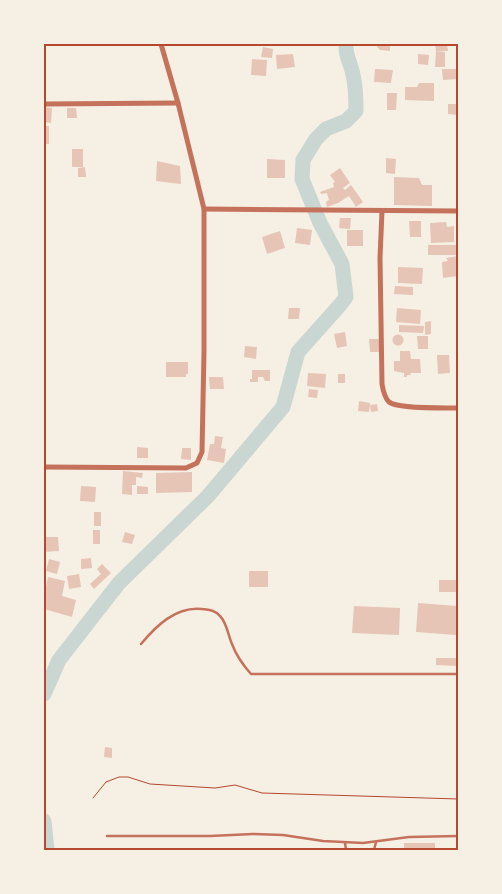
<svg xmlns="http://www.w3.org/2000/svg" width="502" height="894" font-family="'DejaVu Sans',sans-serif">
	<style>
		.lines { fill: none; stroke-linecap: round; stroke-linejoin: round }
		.river { stroke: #c9d6d2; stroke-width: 15 }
		.building { fill: #e6c5b7 }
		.path { stroke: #b5482f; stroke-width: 1 }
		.service { stroke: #c5725c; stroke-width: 2.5 }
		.minor { stroke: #c5725c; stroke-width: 5 }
		.neatline { fill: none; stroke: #b5482f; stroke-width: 2 }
	</style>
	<rect width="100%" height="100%" fill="#f6efe4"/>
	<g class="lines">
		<g class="river">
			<path d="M44 694 59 660 119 583 208 496 283 407 298 352 340 305 346 297 342 264 320 223 302 179 303 160 316 139 326 129 346 121 356 111C356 99 356 87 353 75 351 63 345 56 346 44"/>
			<path d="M44 821 47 850"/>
		</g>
	</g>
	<g class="building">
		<path d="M378 44H390V51L380 50 377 47Z"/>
		<path d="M435 44H447L448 51H436Z"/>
		<path d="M263 47 273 49 272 58 261 57Z"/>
		<path d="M436 51 445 52V67H435Z"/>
		<path d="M293 54 295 67 277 69 276 55Z"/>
		<path d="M418 54 429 55 428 65 418 64Z"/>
		<path d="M252 59 267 60 266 76 251 75Z"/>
		<path d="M375 69 393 70 391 83 374 82Z"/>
		<path d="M442 69H458V79L443 80Z"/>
		<path d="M419 83H434V101L405 100V87H417Z"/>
		<path d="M387 93H397L396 110H387Z"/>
		<path d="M448 104H458V115L448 114Z"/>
		<path d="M44 107 52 108 51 123 44 122Z"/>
		<path d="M67 108H76L77 118H67Z"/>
		<rect x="44" y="126" width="5" height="18"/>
		<rect x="72" y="149" width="11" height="18"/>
		<path d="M386 158 396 159 395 174 386 173Z"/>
		<path d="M267 159 285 160V178H267Z"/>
		<path d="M157 161 180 166 181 184 156 181Z"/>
		<path d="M85 167 86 177H78V168Z"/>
		<path d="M340 168 350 183 343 188 345 190 351 185 363 202 356 207 349 196 338 203 327 207 326 202 329 200 327 193 321 194 320 192 334 187 333 183 335 182 330 175Z"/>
		<path d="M394 177 419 178 422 185H432V206L394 205Z"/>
		<path d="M340 218H351L350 229 339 228Z"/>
		<path d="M409 221H421V237H410Z"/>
		<path d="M446 222 447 227 454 226V242L431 243 430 223Z"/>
		<path d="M297 228 312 230 310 245 295 243Z"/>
		<rect x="347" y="230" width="16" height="16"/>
		<path d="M280 231 285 248 267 254 262 237Z"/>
		<rect x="428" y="245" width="30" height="10"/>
		<path d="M458 256V276L443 278 442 262 448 261 446 258Z"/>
		<path d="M398 267 423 268 422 284 398 283Z"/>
		<path d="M395 286 413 287V295L394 294Z"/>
		<path d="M289 308H300L299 319H288Z"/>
		<path d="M397 308 421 310 420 324 396 322Z"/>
		<path d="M431 321V334L425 335V322Z"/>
		<path d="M399 325 424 326 423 333 399 332Z"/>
		<path d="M345 332 347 346 337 348 334 334Z"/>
		<circle cx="398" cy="340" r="5.5"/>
		<path d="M417 336H428V349H418Z"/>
		<path d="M369 339H379V352H370Z"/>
		<path d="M245 346 257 347 256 359 244 357Z"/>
		<path d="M400 351H410L411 359H420L421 373H410L411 375H407V377H404V373L394 371V361H400Z"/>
		<path d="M437 355H449L450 373 438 374Z"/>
		<path d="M166 362H188V374H186V377H166Z"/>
		<path d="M252 370H270V381H265L263 377H258V382H250V379H252Z"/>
		<path d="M308 373 326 374 325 388 307 386Z"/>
		<rect x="338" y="374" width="7" height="9"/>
		<path d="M209 377H223L224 389H210Z"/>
		<path d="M309 389 318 390 317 398 308 397Z"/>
		<path d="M359 401 370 403V405L377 404 378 411 371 412 370 405 369 412 358 411Z"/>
		<path d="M215 436 223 437 221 448 226 449 224 463 207 460 210 444H214Z"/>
		<path d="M137 447 148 448V458H137Z"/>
		<path d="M182 448H191V460L181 459Z"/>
		<path d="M123 471 143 473 142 478 136 477V485H132V495L122 494Z"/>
		<path d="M192 472V492L156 493V473Z"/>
		<path d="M81 486 96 487 95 502 80 501Z"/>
		<path d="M137 486 148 487V494H137Z"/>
		<rect x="94" y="512" width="7" height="14"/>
		<rect x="93" y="530" width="7" height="14"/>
		<path d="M125 532 135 535 132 544 122 542Z"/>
		<path d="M44 537H58L59 551 44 552Z"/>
		<path d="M91 558 92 568 81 569V559Z"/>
		<path d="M49 559 60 562 57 574 46 571Z"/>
		<path d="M102 564 111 573 94 589 90 584 101 574 97 569Z"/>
		<rect x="249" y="571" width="19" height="16"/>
		<path d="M79 574 81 587 69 589 67 576Z"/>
		<path d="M48 577 65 581 62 596 76 600 72 617 44 609V596Z"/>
		<rect x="439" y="580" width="19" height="12"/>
		<path d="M418 603 457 606 456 635 416 632Z"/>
		<path d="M354 606 400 608 399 635 352 633Z"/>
		<path d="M436 658H458V666L436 665Z"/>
		<path d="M105 747 112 748V758L104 757Z"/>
		<rect x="404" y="843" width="31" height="7"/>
	</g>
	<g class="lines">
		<path class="path" d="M93 798 106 782 119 777H128L150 784 215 788 235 785 262 793 458 799"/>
		<g class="service">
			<path d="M141 644C156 626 176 606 202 609 209 610 215 610 220 616 227 623 228 635 232 644 236 655 243 665 251 674H458"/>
			<path d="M107 836H210L253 834 283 835 323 841 363 843 409 837 458 836"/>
			<path d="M345 843 346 850"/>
			<path d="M374 850 376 842"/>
		</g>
		<g class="minor">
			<path d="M44 104 178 103"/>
			<path d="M204 209 458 211"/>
			<path d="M382 211 380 258 382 384C383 390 384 397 389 402 397 409 445 408 458 408"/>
			<path d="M44 467 186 468 197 463 202 452 204 351V209L178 103 161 44"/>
		</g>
	</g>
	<rect width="502" height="894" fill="none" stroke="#f6efe4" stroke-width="90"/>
	<rect x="45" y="45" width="412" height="804" class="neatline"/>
</svg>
